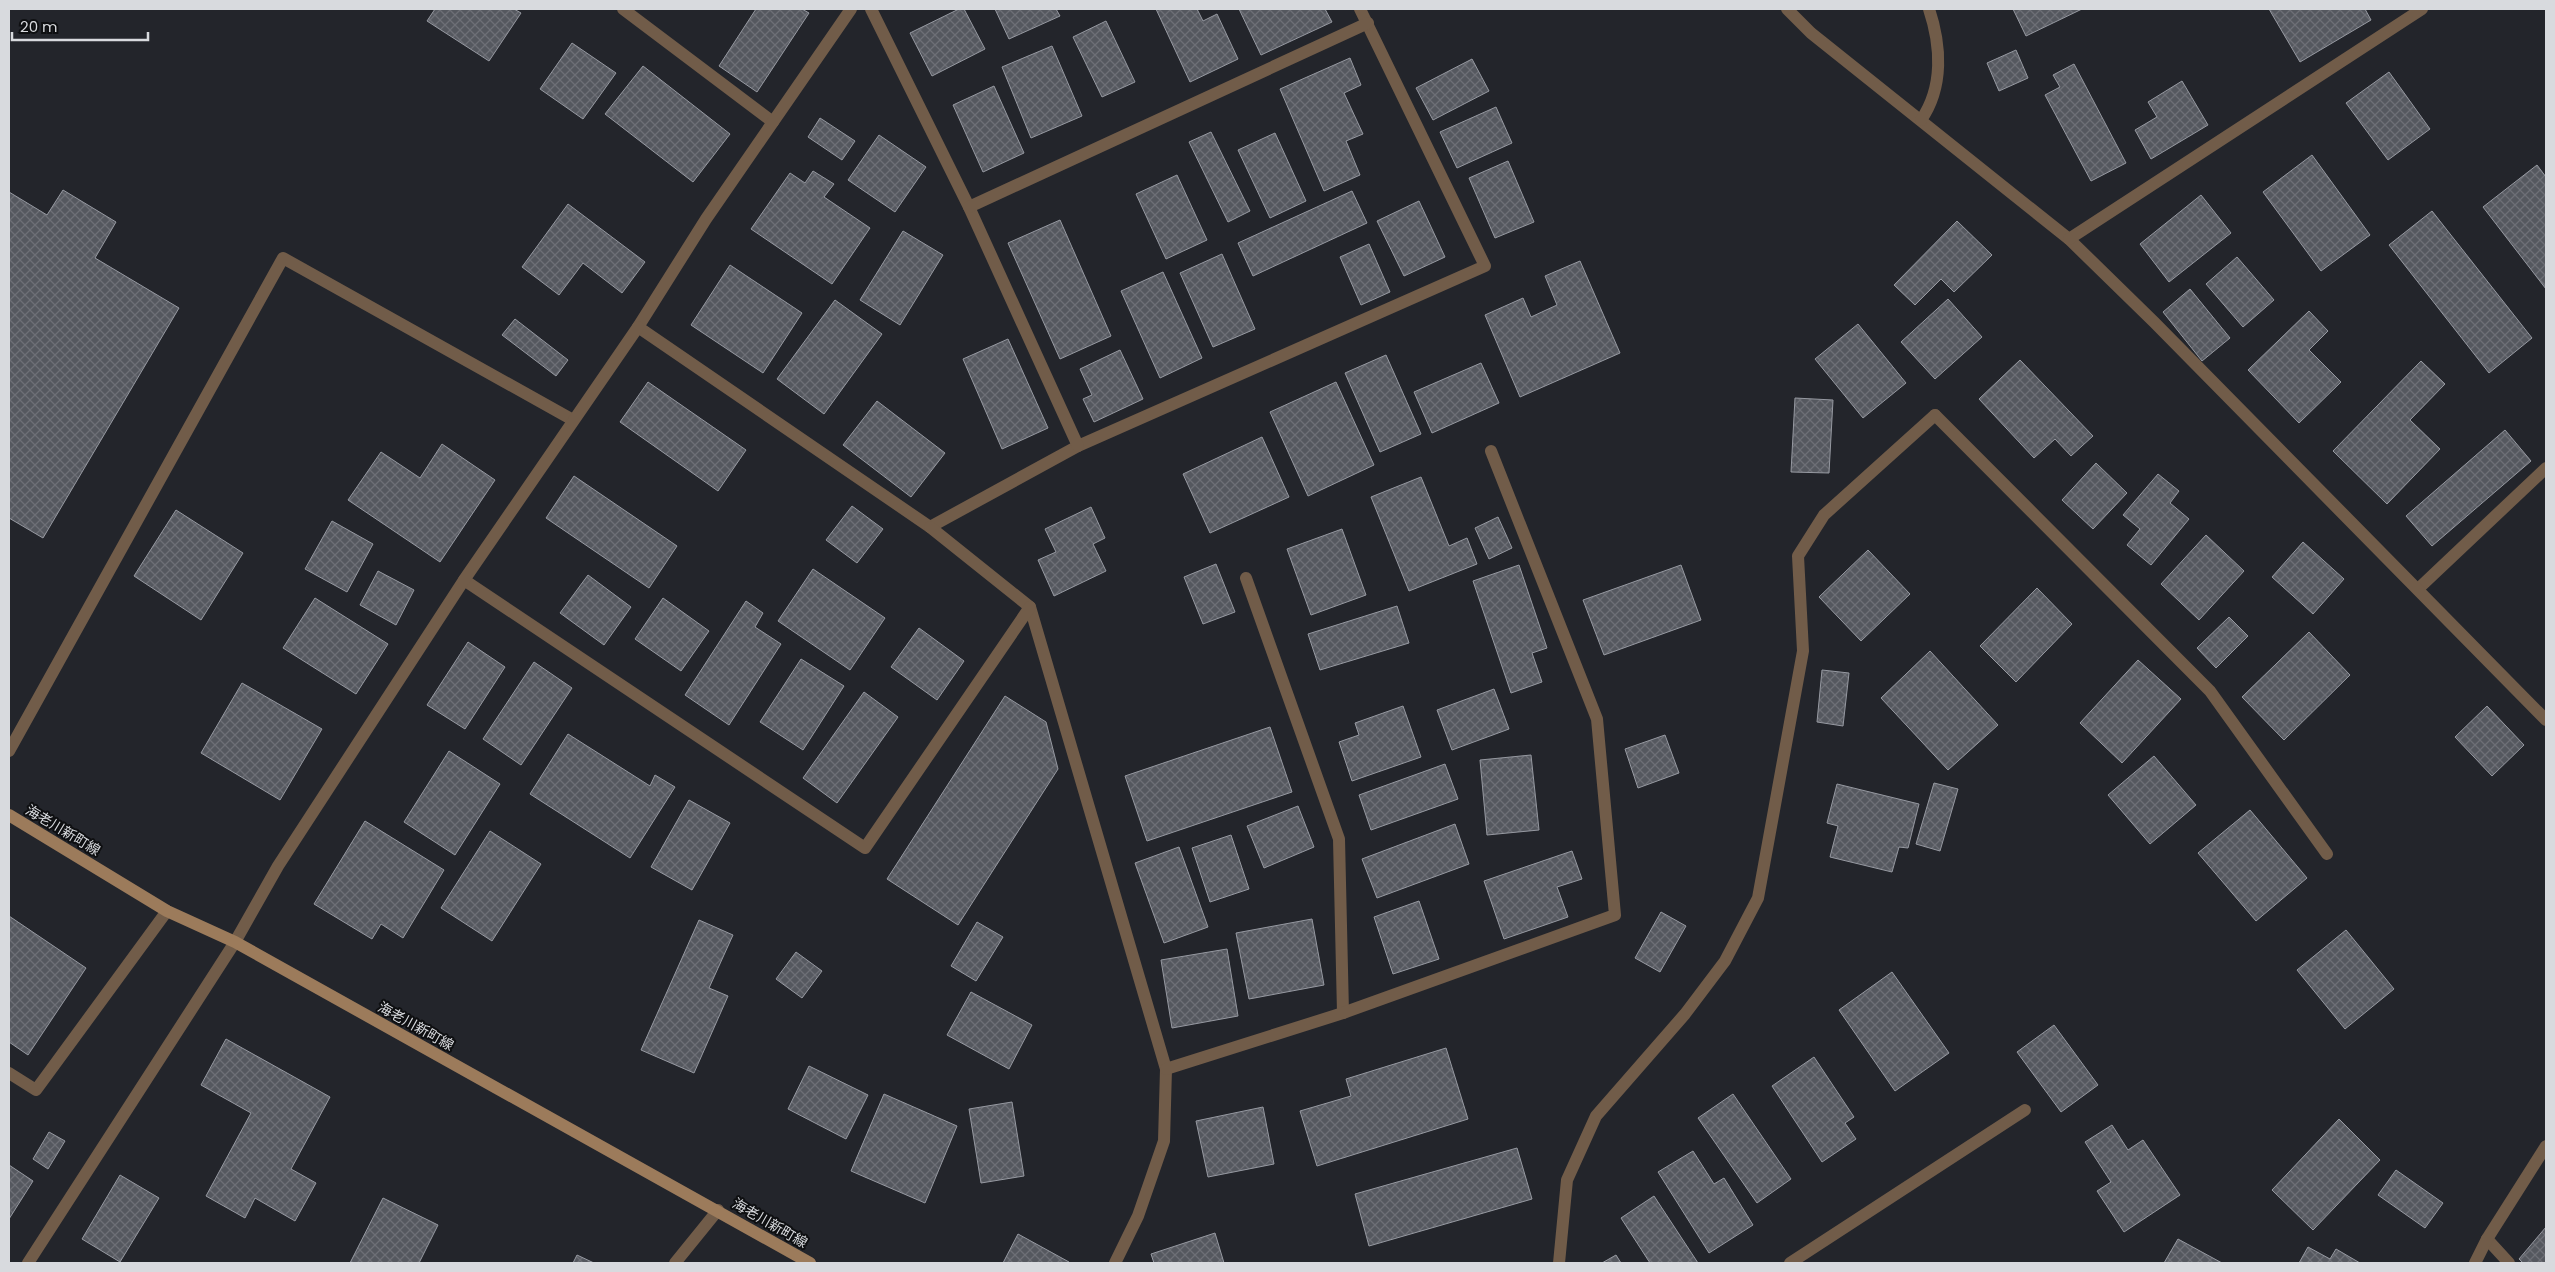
<svg xmlns="http://www.w3.org/2000/svg" width="2555" height="1272" font-family="Poppins,'Noto Sans JP',sans-serif">
	<style>
		.building { fill: url(#building-cross-hatch); stroke: #9699a1 }
		.lines { fill: none; stroke-linecap: round; stroke-linejoin: round }
		.lane { stroke: #715c49; stroke-width: 12 }
		.street { stroke: #715c49; stroke-width: 12 }
		.secondary { stroke: #9c7b5b; stroke-width: 12 }
		.labels { text-anchor: middle; dominant-baseline: central; stroke-width: 4; stroke-linejoin: round; paint-order: stroke }
		.street-label { font-size: 14px; fill: #d8dade; stroke: #0e0f11 }
	</style>
	<defs>
		<pattern id="building-cross-hatch" width="8" height="8" patternUnits="userSpaceOnUse" patternTransform="scale(1.25)"><rect width="8" height="8" fill="#55585f"/><path d="M0 0l8 8M0 8l8-8" fill="none" stroke="#6d6f76"/></pattern>
	</defs>
	<rect width="100%" height="100%" fill="#23252b"/>
	<g class="building">
		<path d="M435 9H514L521 13 489 61 427 21Z"/>
		<path d="M756 9H802L809 13 757 92 719 66Z"/>
		<path d="M959 9H964L985 49 932 76 910 33Z"/>
		<path d="M995 9H1056L1060 16 1009 39Z"/>
		<path d="M1156 9H1197L1203 21 1217 14 1238 59 1190 82Z"/>
		<path d="M1239 9H1325L1332 22 1261 55Z"/>
		<path d="M2013 9H2082L2026 36Z"/>
		<path d="M2269 9H2365L2371 20 2300 62Z"/>
		<path d="M1106 21 1135 82 1102 97 1073 37Z"/>
		<path d="M572 43 616 73 583 119 540 89Z"/>
		<path d="M1052 46 1082 116 1031 138 1002 67Z"/>
		<path d="M2016 50 2028 78 1999 91 1987 63Z"/>
		<path d="M1350 58 1361 85 1344 93 1363 134 1346 141 1360 175 1324 191 1280 89Z"/>
		<path d="M1472 59 1489 91 1433 120 1416 88Z"/>
		<path d="M2074 64 2126 163 2091 181 2045 95 2060 87 2053 75Z"/>
		<path d="M643 66 730 134 693 182 605 114Z"/>
		<path d="M2389 72 2430 129 2388 160 2346 103Z"/>
		<path d="M2182 81 2208 125 2151 159 2135 130 2157 117 2148 102Z"/>
		<path d="M994 86 1024 153 983 172 953 105Z"/>
		<path d="M1496 107 1512 143 1457 168 1440 132Z"/>
		<path d="M820 118 855 141 842 160 808 137Z"/>
		<path d="M1211 132 1250 211 1228 222 1189 142Z"/>
		<path d="M1275 133 1306 201 1270 218 1238 150Z"/>
		<path d="M879 135 926 167 895 212 848 180Z"/>
		<path d="M2312 155 2370 235 2321 271 2263 192Z"/>
		<path d="M1508 161 1534 222 1495 238 1469 178Z"/>
		<path d="M2537 165 2546 177V289L2483 207Z"/>
		<path d="M813 171 834 184 824 197 870 228 832 284 751 229 790 173 805 183Z"/>
		<path d="M1177 175 1207 240 1166 259 1136 194Z"/>
		<path d="M63 190 116 222 95 258 179 308 43 538 9 518V192L47 215Z"/>
		<path d="M1352 191 1367 223 1253 276 1238 243Z"/>
		<path d="M2201 195 2231 233 2169 282 2140 244Z"/>
		<path d="M1419 201 1445 257 1404 276 1377 221Z"/>
		<path d="M568 204 645 262 622 293 583 263 559 295 522 267Z"/>
		<path d="M2432 211 2532 338 2489 373 2389 245Z"/>
		<path d="M1060 220 1111 336 1060 359 1008 243Z"/>
		<path d="M1957 221 1992 255 1954 292 1941 279 1915 305 1894 285Z"/>
		<path d="M903 231 943 255 900 325 860 300Z"/>
		<path d="M1369 244 1390 292 1361 305 1340 257Z"/>
		<path d="M1222 254 1255 329 1213 347 1180 273Z"/>
		<path d="M2237 257 2274 300 2243 327 2206 284Z"/>
		<path d="M1580 261 1620 353 1520 397 1485 315 1523 298 1531 317 1557 305 1545 276Z"/>
		<path d="M730 265 802 313 763 373 691 325Z"/>
		<path d="M1163 272 1202 358 1160 378 1121 291Z"/>
		<path d="M2190 289 2230 338 2202 361 2163 312Z"/>
		<path d="M1948 299 1982 337 1935 379 1901 342Z"/>
		<path d="M835 300 882 334 824 414 777 379Z"/>
		<path d="M2309 311 2328 331 2309 350 2341 382 2299 423 2248 370Z"/>
		<path d="M515 319 568 360 556 376 502 335Z"/>
		<path d="M1858 324 1906 383 1863 418 1815 359Z"/>
		<path d="M1008 339 1048 428 1002 449 963 359Z"/>
		<path d="M1120 350 1143 399 1094 422 1083 399 1092 395 1080 369Z"/>
		<path d="M1386 355 1421 434 1380 452 1345 373Z"/>
		<path d="M2020 360 2093 436 2071 456 2055 439 2034 458 1979 399Z"/>
		<path d="M2421 361 2445 384 2410 420 2440 449 2387 504 2333 451Z"/>
		<path d="M1481 363 1499 403 1432 433 1414 392Z"/>
		<path d="M648 382 746 450 718 491 620 422Z"/>
		<path d="M1336 382 1374 465 1308 496 1270 412Z"/>
		<path d="M1795 398 1833 400 1829 473 1791 472Z"/>
		<path d="M877 401 945 453 911 497 843 445Z"/>
		<path d="M2505 430 2531 461 2432 546 2406 516Z"/>
		<path d="M1262 437 1289 497 1210 533 1183 474Z"/>
		<path d="M442 444 495 480 440 562 348 500 381 452 420 478Z"/>
		<path d="M2096 463 2127 493 2093 529 2062 500Z"/>
		<path d="M2158 474 2179 491 2170 503 2189 519 2151 565 2127 545 2140 529 2123 515Z"/>
		<path d="M574 476 677 546 649 588 546 518Z"/>
		<path d="M1421 477 1449 546 1467 538 1477 564 1409 591 1371 497Z"/>
		<path d="M852 506 883 529 857 563 826 540Z"/>
		<path d="M1091 507 1105 538 1093 544 1106 571 1054 596 1038 560 1056 552 1045 529Z"/>
		<path d="M176 510 243 553 201 620 134 576Z"/>
		<path d="M1498 517 1512 548 1489 559 1475 528Z"/>
		<path d="M332 521 373 544 347 592 305 569Z"/>
		<path d="M1342 529 1366 595 1311 615 1287 549Z"/>
		<path d="M2206 535 2244 571 2199 620 2161 584Z"/>
		<path d="M2303 542 2344 579 2313 614 2272 577Z"/>
		<path d="M1868 550 1910 594 1861 641 1819 597Z"/>
		<path d="M1216 564 1235 612 1203 624 1184 577Z"/>
		<path d="M1519 565 1547 648 1532 653 1542 682 1511 693 1473 581Z"/>
		<path d="M1681 565 1701 620 1604 655 1583 600Z"/>
		<path d="M813 569 885 618 850 670 778 621Z"/>
		<path d="M378 571 414 590 396 625 360 605Z"/>
		<path d="M588 575 631 607 604 645 560 613Z"/>
		<path d="M2037 588 2072 624 2016 682 1980 646Z"/>
		<path d="M315 598 388 644 356 694 283 648Z"/>
		<path d="M663 598 709 631 681 671 635 639Z"/>
		<path d="M746 601 763 613 755 627 781 644 729 725 685 695Z"/>
		<path d="M1397 606 1409 643 1320 670 1308 634Z"/>
		<path d="M2229 617 2248 636 2216 668 2197 648Z"/>
		<path d="M919 628 964 661 937 700 891 667Z"/>
		<path d="M2309 632 2350 675 2284 740 2242 697Z"/>
		<path d="M468 642 505 667 465 729 427 705Z"/>
		<path d="M1930 651 1998 725 1948 770 1881 698Z"/>
		<path d="M801 659 844 686 803 750 760 722Z"/>
		<path d="M2138 660 2181 699 2122 763 2080 723Z"/>
		<path d="M534 662 572 688 521 765 483 739Z"/>
		<path d="M1822 670 1849 673 1843 726 1817 722Z"/>
		<path d="M242 683 322 729 280 800 201 753Z"/>
		<path d="M1494 689 1509 729 1452 750 1437 710Z"/>
		<path d="M864 692 898 717 837 803 803 778Z"/>
		<path d="M1005 696 1046 722 1058 769 958 925 887 879Z"/>
		<path d="M1403 706 1421 757 1352 781 1339 742 1359 735 1355 723Z"/>
		<path d="M2487 706 2524 745 2492 776 2455 737Z"/>
		<path d="M1270 727 1292 792 1147 841 1125 776Z"/>
		<path d="M568 734 650 786 655 775 675 787 630 858 530 794Z"/>
		<path d="M1665 735 1679 773 1638 788 1625 749Z"/>
		<path d="M449 751 500 784 455 855 404 822Z"/>
		<path d="M1531 755 1539 830 1487 835 1480 760Z"/>
		<path d="M2154 756 2196 805 2150 844 2108 795Z"/>
		<path d="M1445 764 1458 799 1371 830 1359 795Z"/>
		<path d="M1934 783 1958 789 1940 851 1916 844Z"/>
		<path d="M1837 784 1919 804 1908 848 1899 847 1892 872 1830 857 1838 826 1827 823Z"/>
		<path d="M689 800 730 823 692 890 651 867Z"/>
		<path d="M1298 806 1314 847 1264 868 1247 826Z"/>
		<path d="M2250 810 2307 878 2256 921 2198 853Z"/>
		<path d="M365 821 444 870 403 938 381 924 372 939 314 904Z"/>
		<path d="M1455 824 1469 864 1377 898 1362 859Z"/>
		<path d="M490 831 541 864 492 941 441 908Z"/>
		<path d="M1231 835 1249 889 1210 902 1192 848Z"/>
		<path d="M1179 847 1208 927 1164 943 1135 863Z"/>
		<path d="M1572 851 1582 879 1557 887 1568 917 1504 939 1484 881Z"/>
		<path d="M1419 901 1439 959 1393 974 1374 917Z"/>
		<path d="M1661 912 1686 926 1660 972 1635 958Z"/>
		<path d="M9 916 86 968 28 1055 9 1042Z"/>
		<path d="M1312 919 1324 985 1249 999 1236 933Z"/>
		<path d="M699 920 733 935 709 988 728 996 694 1073 641 1050Z"/>
		<path d="M977 922 1003 937 976 981 951 966Z"/>
		<path d="M2346 930 2394 989 2345 1029 2297 970Z"/>
		<path d="M1227 949 1238 1016 1172 1028 1161 960Z"/>
		<path d="M796 952 822 971 802 998 776 979Z"/>
		<path d="M1892 972 1949 1053 1895 1091 1839 1010Z"/>
		<path d="M971 992 1032 1025 1009 1069 947 1035Z"/>
		<path d="M2054 1025 2098 1085 2061 1112 2017 1052Z"/>
		<path d="M226 1039 330 1097 291 1169 316 1183 295 1221 255 1198 245 1218 206 1196 251 1113 201 1085Z"/>
		<path d="M1446 1048 1468 1119 1317 1166 1300 1111 1351 1096 1346 1079Z"/>
		<path d="M1814 1057 1854 1117 1845 1123 1856 1139 1822 1162 1772 1086Z"/>
		<path d="M809 1066 868 1095 846 1139 788 1109Z"/>
		<path d="M884 1094 957 1126 925 1203 851 1171Z"/>
		<path d="M1733 1094 1791 1179 1757 1203 1698 1118Z"/>
		<path d="M1012 1102 1024 1176 981 1183 969 1109Z"/>
		<path d="M1263 1107 1274 1164 1208 1177 1196 1121Z"/>
		<path d="M2339 1119 2380 1160 2313 1230 2272 1190Z"/>
		<path d="M2112 1125 2128 1150 2143 1140 2180 1195 2124 1232 2097 1191 2111 1182 2085 1142Z"/>
		<path d="M49 1132 65 1141 48 1169 33 1159Z"/>
		<path d="M1517 1148 1532 1199 1369 1246 1355 1194Z"/>
		<path d="M1693 1151 1714 1184 1724 1178 1753 1225 1709 1253 1658 1172Z"/>
		<path d="M9 1165 33 1181 9 1219Z"/>
		<path d="M2396 1170 2443 1203 2425 1228 2378 1195Z"/>
		<path d="M120 1175 159 1198 120 1262 82 1239Z"/>
		<path d="M1654 1196 1698 1263H1650L1621 1218Z"/>
		<path d="M383 1198 438 1225 419 1263H350Z"/>
		<path d="M2546 1227V1263H2523L2519 1259Z"/>
		<path d="M1215 1233 1224 1263H1154L1151 1254Z"/>
		<path d="M1018 1234 1069 1262 1068 1263H1003Z"/>
		<path d="M2178 1239 2222 1263H2164Z"/>
		<path d="M2308 1247 2330 1259 2336 1249 2360 1263H2299Z"/>
		<path d="M577 1255 594 1263H573Z"/>
		<path d="M1616 1255 1621 1263H1602Z"/>
	</g>
	<g class="lines">
		<g class="lane">
			<path d="M623 9 773 122"/>
			<path d="M1935 415 2210 691 2327 854"/>
			<path d="M2418 589 2546 468"/>
			<path d="M9 751 283 258 573 420"/>
			<path d="M9 1073 36 1090 167 911"/>
		</g>
		<g class="street">
			<path d="M851 9 706 219 638 327 930 527 1078 446 1485 266 1360 9"/>
			<path d="M871 9 969 207 1078 446"/>
			<path d="M1787 9 1811 33 2069 239 2154 322 2546 720"/>
			<path d="M1921 120C1944 87 1941 45 1929 9"/>
			<path d="M969 207 1368 23"/>
			<path d="M2069 239 2422 9"/>
			<path d="M930 527 1030 607 1166 1069 1164 1141 1138 1216 1115 1263"/>
			<path d="M1246 578 1339 839 1343 1013"/>
			<path d="M464 580 865 848 1030 607"/>
			<path d="M1166 1069 1343 1013 1615 915 1597 719 1491 451"/>
			<path d="M2487 1239 2509 1263"/>
			<path d="M28 1263 235 942 278 866 464 580 638 327"/>
			<path d="M675 1263 718 1210"/>
			<path d="M1559 1263 1567 1180 1596 1116 1685 1014 1725 961 1758 898 1803 651 1798 556 1824 515 1935 415"/>
			<path d="M1790 1263 2025 1110"/>
			<path d="M2475 1263 2487 1239 2546 1146"/>
		</g>
		<path class="secondary" d="M9 815 167 911 235 942 810 1263"/>
	</g>
	<g class="labels">
		<g class="street-label">
			<text transform="translate(63 830) rotate(31)">海老川新町線</text>
			<text transform="translate(416 1026) rotate(29)">海老川新町線</text>
			<text transform="translate(770 1223) rotate(30)">海老川新町線</text>
		</g>
	</g>
	<rect width="2555" height="1272" fill="none" stroke="#d8dade" stroke-width="20"/>
	<path d="M12 32v8h136v-8" fill="none" stroke="#d8dade" stroke-width="2.5"/>
	<text x="20" y="32" font-size="15" fill="#d8dade" stroke="#0e0f11" stroke-width="4" paint-order="stroke">20 m</text>
</svg>
